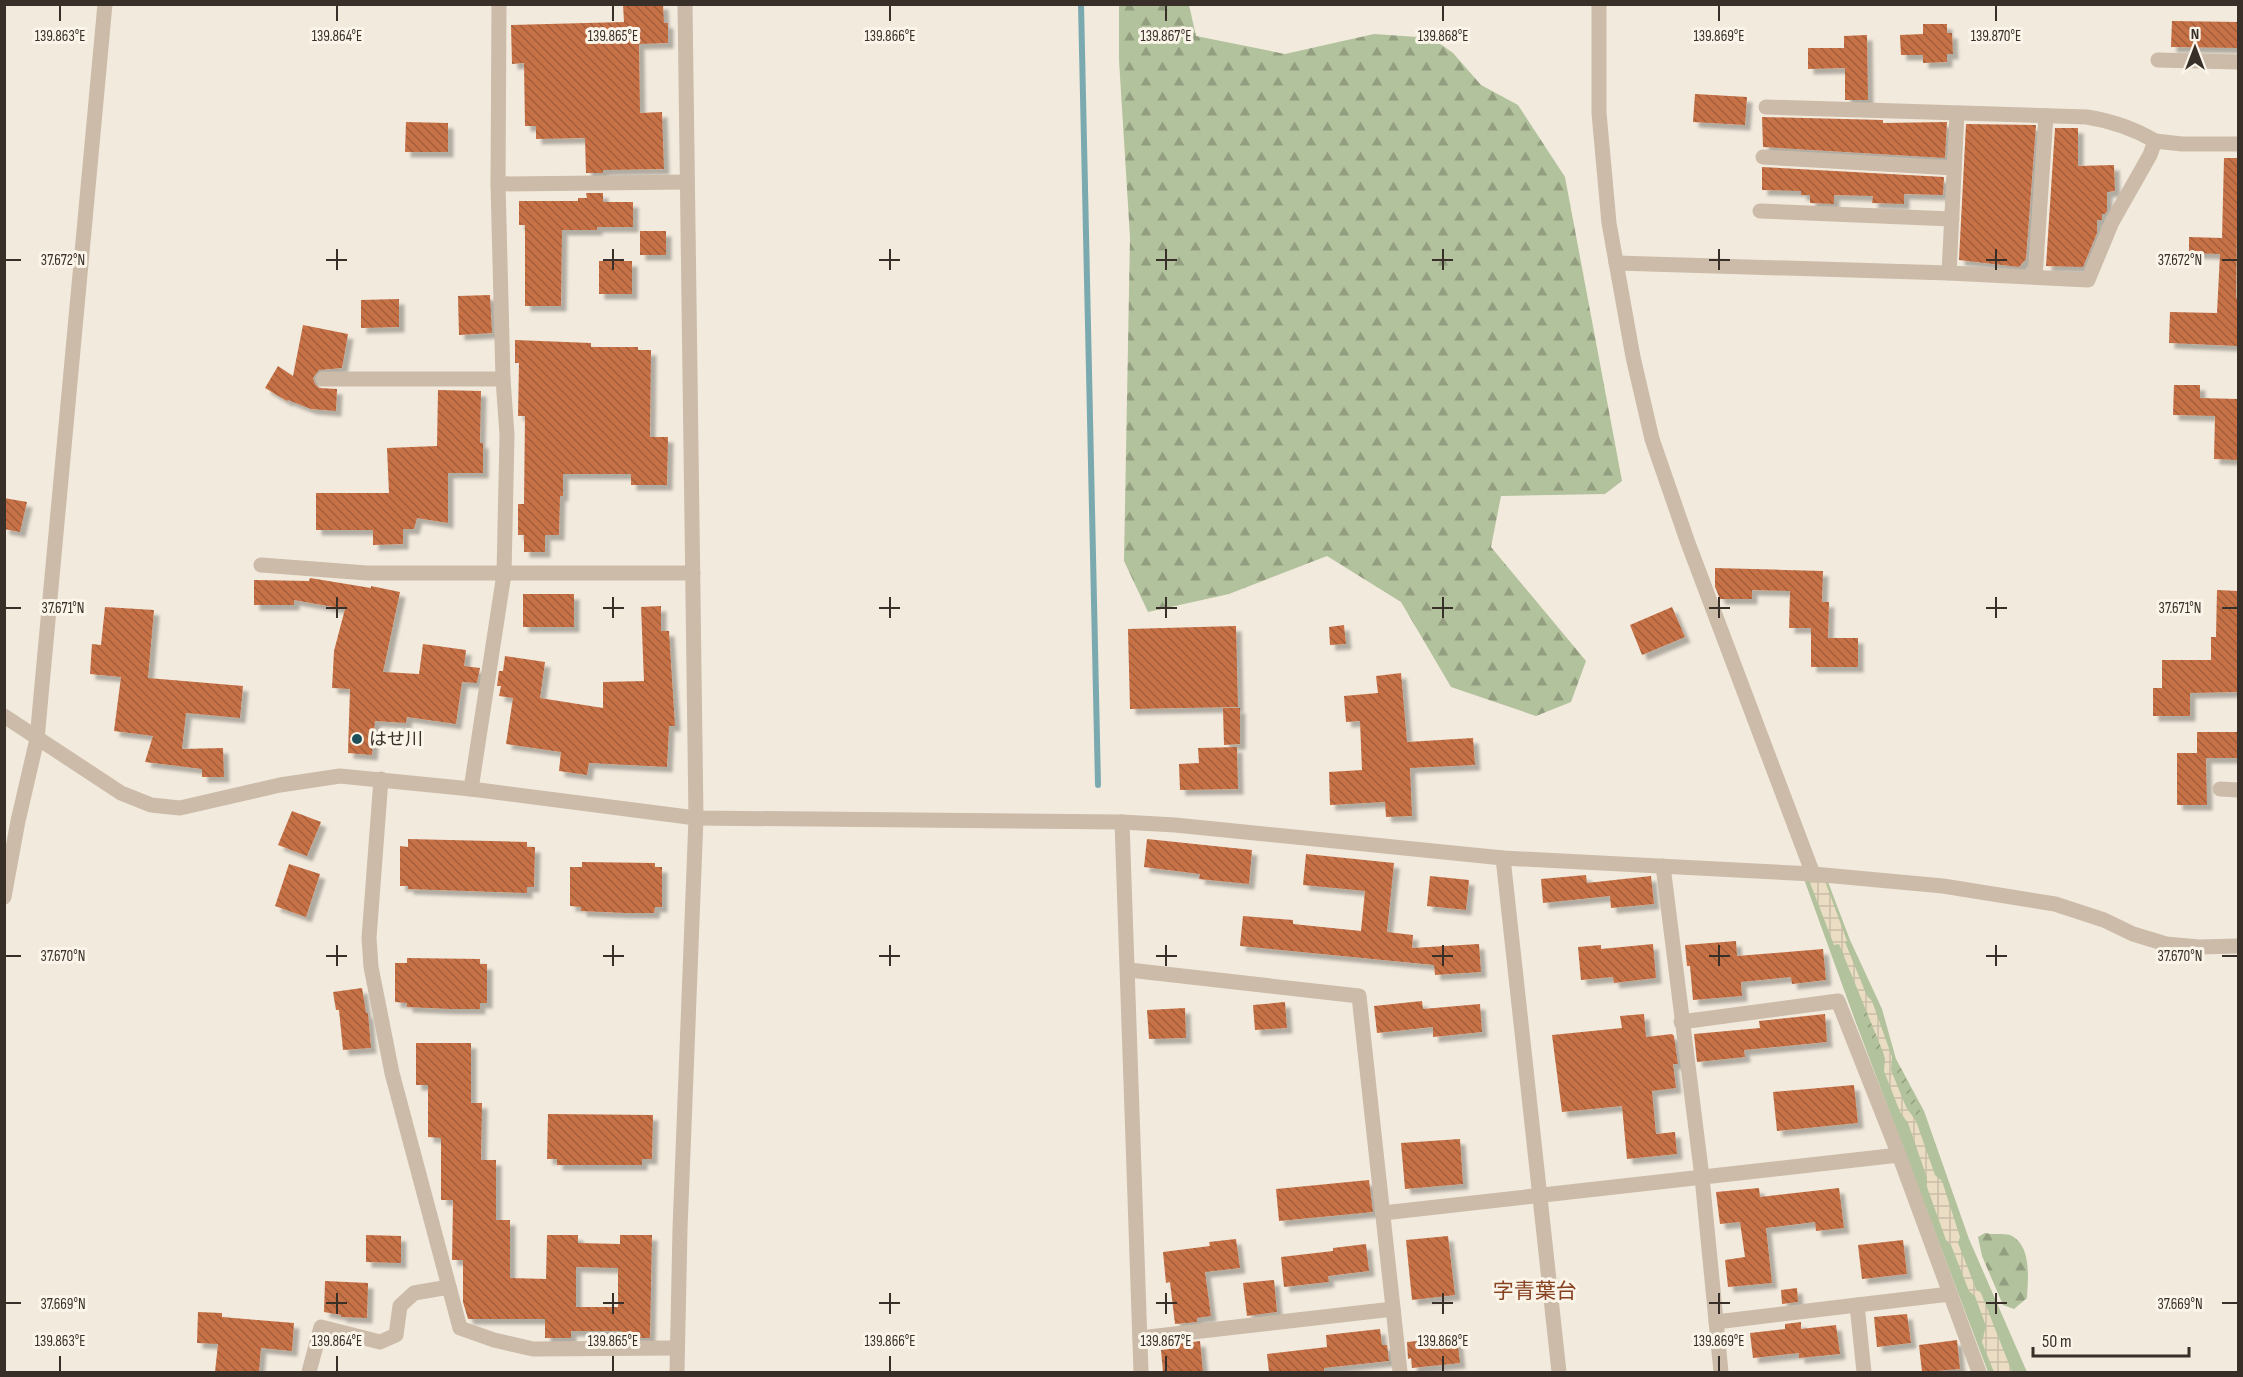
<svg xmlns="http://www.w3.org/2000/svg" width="2243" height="1377" font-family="'Sofia Sans Condensed','Noto Sans JP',sans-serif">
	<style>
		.forest { fill: url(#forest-firs) }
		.park { fill: #b2c29c }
		.garden { fill: url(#garden-furrows) }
		.plaza { fill: url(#plaza-grid) }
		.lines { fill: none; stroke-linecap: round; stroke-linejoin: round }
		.stream { stroke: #7ba9b0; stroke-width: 6 }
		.building { fill: url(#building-back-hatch); fill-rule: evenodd; filter: url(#shadow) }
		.minor { stroke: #cbbba8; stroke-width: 15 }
		.tertiary { stroke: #cbbba8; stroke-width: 15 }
		.ticks { fill: none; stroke: #382f28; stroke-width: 2 }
		.poi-dot { fill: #1d505a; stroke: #faf4e9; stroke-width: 2 }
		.labels { text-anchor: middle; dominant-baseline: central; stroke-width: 6; stroke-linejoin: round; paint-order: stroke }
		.poi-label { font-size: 18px; fill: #382f28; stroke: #faf4e9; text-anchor: start }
		.quarter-label { font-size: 21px; fill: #874221; stroke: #faf4e9 }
		.ticks-label { font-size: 15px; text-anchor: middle; fill: #382f28; stroke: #faf4e9; stroke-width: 6; stroke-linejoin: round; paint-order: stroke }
	</style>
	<defs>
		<pattern id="forest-firs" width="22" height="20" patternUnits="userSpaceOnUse" patternTransform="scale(1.5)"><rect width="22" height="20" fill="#b2c29c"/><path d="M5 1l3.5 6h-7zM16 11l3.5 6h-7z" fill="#929e7f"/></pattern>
		<pattern id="garden-furrows" width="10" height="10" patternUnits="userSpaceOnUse" patternTransform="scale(1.5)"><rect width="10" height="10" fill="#b2c29c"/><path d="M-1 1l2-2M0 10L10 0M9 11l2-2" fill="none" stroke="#929e7f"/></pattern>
		<pattern id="plaza-grid" width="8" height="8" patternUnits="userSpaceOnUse" patternTransform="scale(1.5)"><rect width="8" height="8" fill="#eaddc4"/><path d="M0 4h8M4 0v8" fill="none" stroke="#c9bea8"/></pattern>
		<pattern id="building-back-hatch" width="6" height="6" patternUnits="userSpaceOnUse" patternTransform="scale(1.5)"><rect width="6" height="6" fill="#c77146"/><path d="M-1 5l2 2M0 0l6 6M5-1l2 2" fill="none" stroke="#a35d3a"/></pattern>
		<filter id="shadow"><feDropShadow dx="5.5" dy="5.5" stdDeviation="1.5" flood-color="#0004"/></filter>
	</defs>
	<rect width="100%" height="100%" fill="#f2eadd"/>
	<g class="forest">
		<path d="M1119 5H1189L1196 36 1285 54 1374 34 1432 38 1453 53 1481 85 1518 105 1565 177 1622 481 1605 494 1501 496 1491 547 1586 661 1571 702 1536 716 1451 687 1401 602 1327 556 1229 594 1148 612 1124 561 1130 237 1119 60Z"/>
		<path d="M1985 1233C1993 1235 2003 1233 2010 1235 2032 1245 2028 1278 2027 1298L2014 1309 2003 1305 1982 1256 1978 1237Z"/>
	</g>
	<path class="park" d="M1804 879 1828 882 1850 940 1882 1009 1896 1059 1924 1111 1969 1239 2027 1372H1988L1856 1023Z"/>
	<g class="garden">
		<path d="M1865 1004 1883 1052 1878 1054 1860 1006Z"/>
		<path d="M1901 1068 1921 1113 1916 1115 1896 1070Z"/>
	</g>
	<path class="plaza" d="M1809 880 1825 881 1847 941 1845 942 1867 996 1872 1001 1892 1057 1891 1070 1906 1107 1916 1121 1935 1175 1942 1181 1960 1237 1958 1243 1976 1289 1981 1293 2012 1372H1994L1982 1342 1986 1326 1975 1296 1969 1291 1951 1245 1946 1240 1927 1187V1178L1908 1123 1900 1112 1884 1071 1885 1059 1883 1052 1839 944 1834 945Z"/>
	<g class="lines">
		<path class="stream" d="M1081 4 1098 785"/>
	</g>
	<g class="building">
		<path d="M623 4H663L664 23H668V43L639 44 640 113 662 112 664 169 603 170V173H586L585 138 536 139V126H525L524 63 512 64 511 25 624 22Z"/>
		<path d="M2172 21 2238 22V48L2171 47Z"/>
		<path d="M1923 24H1947V33H1952L1953 54H1947V62L1923 63V55H1901L1900 35 1923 34Z"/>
		<path d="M1867 35 1868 100H1845V68L1808 69V48H1844V36Z"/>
		<path d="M1695 94 1747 97 1745 125 1693 122Z"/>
		<path d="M1762 117 1883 120V123L1947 122 1945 158 1763 147Z"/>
		<path d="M406 122 448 123V152H405Z"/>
		<path d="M1966 124 2036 125 2026 259 2019 267 1959 260Z"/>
		<path d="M2055 128H2078V166L2114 165 2115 191 2107 192V211L2105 214H2102V220H2097V233L2083 267 2046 266Z"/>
		<path d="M2224 158H2238L2236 298H2238V346L2169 343 2170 312 2217 313 2220 254 2189 253V237L2222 238Z"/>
		<path d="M1762 167 1944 177 1943 195 1904 194V204L1872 203 1873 196 1834 195V204L1810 203V195H1801V191L1762 190Z"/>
		<path d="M586 193H603V202H633V227H597V230H562L561 306H525V225H519V201H578V198H587Z"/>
		<rect x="640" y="231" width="26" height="24"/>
		<rect x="599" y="261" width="33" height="33"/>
		<path d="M490 295 492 333 459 335 458 296Z"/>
		<path d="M399 299V327L361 328V300Z"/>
		<path d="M303 325 348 334 342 368 319 370 313 378 315 384 319 388 337 389 336 411 311 409 288 400 287 401 265 388 278 366 293 376Z"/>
		<path d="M515 340 591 343V347H638V350H651L650 437H668L667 485H631V474H563V496H560L559 535H545V552H524V535H518V504H524L525 416H518L519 363H515Z"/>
		<path d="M2174 385H2200V398L2238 399V460L2214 459 2215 416 2173 415Z"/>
		<path d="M438 390 481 391 480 443H483V473H448V523L417 518 414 529H403V544L373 545V530H316V493H389L387 448 437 446Z"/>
		<path d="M4 498 27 502 20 532 4 529Z"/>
		<path d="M1715 568 1823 571 1822 602H1829L1828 638H1858V667H1811V628H1789L1790 591 1752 590V599H1720L1715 587Z"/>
		<path d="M310 578 371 588V586L400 592 383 672 419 674 423 644 466 650 464 666 480 668 477 683 462 682 456 724 407 717 406 723 375 721 372 755 348 753 350 689 332 688 334 651 345 609 294 600V605H254V580L309 581Z"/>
		<path d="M2217 590 2238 591V692L2190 693V716H2153V688H2162V660H2211V637H2216Z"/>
		<rect x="523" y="594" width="51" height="33"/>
		<path d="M661 606V631H669L675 726H669L667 767 589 763 587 775 559 771 561 752 506 744 513 698 499 696 501 686H497L499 671H503L505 656 545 662 540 698 603 708V682L644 681 641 607Z"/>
		<path d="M105 607 154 610 148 678 243 686 240 718 186 713 182 749 223 748 224 777H202V769L145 762 153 736 114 731 121 677 90 674 92 644 101 645Z"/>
		<path d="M1672 607 1685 637 1642 655 1630 625Z"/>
		<path d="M1344 625 1346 644 1330 645 1329 627Z"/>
		<path d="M1236 626 1238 707 1130 709 1128 629Z"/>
		<path d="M1401 673 1407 742 1473 738 1475 765 1410 768 1412 816 1386 817 1385 802 1330 805 1329 772 1362 770 1360 721 1346 722 1344 696 1378 693 1376 676Z"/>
		<path d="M1223 708H1240V744L1224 745Z"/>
		<path d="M2197 732H2238V758H2206L2207 805H2177V753H2197Z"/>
		<path d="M1237 747 1238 789 1180 790 1179 764 1199 763 1198 748Z"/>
		<path d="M292 811 321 822 307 856 278 845Z"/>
		<path d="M408 839 527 842V847H535L534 887H527V893L408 889V886H400V846L408 847Z"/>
		<path d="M1147 839 1252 850 1249 884 1199 879 1200 874 1144 867Z"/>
		<path d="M1306 854 1394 863 1387 932 1413 935 1412 948 1479 944 1481 972 1435 975 1434 965 1240 946 1243 916 1293 920V924L1361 931 1365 891 1303 885Z"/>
		<path d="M582 862 655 863V867H662V907H655L654 913H626L581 911V907L570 906V867H582Z"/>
		<path d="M289 864 320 874 306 917 275 906Z"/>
		<path d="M1586 875 1587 883 1651 876 1654 904 1611 908 1610 896 1543 903 1541 879Z"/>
		<path d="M1430 876 1469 880 1466 910 1427 906Z"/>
		<path d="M1736 941 1737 956 1823 949 1826 980 1792 984 1791 977 1741 982 1742 996 1693 1000 1690 966H1687L1685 945Z"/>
		<path d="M1653 944 1656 978 1614 983 1613 977 1581 980 1578 947 1601 945V949Z"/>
		<path d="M407 958 480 959V964H487V1003H480V1009H451L407 1007V1003L395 1002V963H407Z"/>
		<path d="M362 988 366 1013H368L371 1048 343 1050 339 1010H336L333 992Z"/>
		<path d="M1422 1001 1423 1009 1480 1004 1482 1032 1433 1037V1027L1377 1033 1374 1006Z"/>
		<path d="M1285 1002 1287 1028 1255 1030 1253 1005Z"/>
		<path d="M1185 1008 1186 1038 1149 1039 1147 1010Z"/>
		<path d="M1644 1014 1646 1037 1672 1034 1674 1036 1678 1064H1673L1676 1088 1652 1091 1656 1134 1675 1132 1677 1154 1627 1159 1622 1106 1562 1112 1552 1035 1622 1028 1620 1016Z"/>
		<path d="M1825 1014 1827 1042 1744 1050 1745 1057 1697 1062 1694 1034 1760 1028 1759 1021Z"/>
		<path d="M416 1043H471V1103H482L481 1160H496V1220H510V1278L546 1279 547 1235H578V1243L620 1244V1235H652L650 1338H622V1331H571V1338H545V1319H468L463 1302V1260H452L453 1200H441V1138L428 1137V1085H416ZM576 1267 618 1268V1307H576Z"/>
		<path d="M1854 1085 1858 1123 1777 1131 1773 1092Z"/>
		<path d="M548 1114 653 1115 652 1159H642V1165H557V1159H547Z"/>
		<path d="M1460 1139 1463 1184 1405 1189 1401 1143Z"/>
		<path d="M1369 1180 1373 1212 1279 1221 1276 1189Z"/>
		<path d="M1759 1188 1760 1197 1839 1188 1844 1228 1816 1231 1815 1222 1766 1228 1772 1283 1728 1287 1725 1260 1745 1257 1740 1222 1720 1224 1716 1192Z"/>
		<path d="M366 1235 401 1236V1263L366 1262Z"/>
		<path d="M1448 1236 1455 1295 1412 1300 1406 1240Z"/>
		<path d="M1236 1239 1240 1268 1205 1272 1211 1316 1197 1318V1322L1175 1324 1170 1282 1166 1283 1163 1252 1210 1246 1209 1242Z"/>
		<path d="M1903 1240 1907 1274 1862 1279 1858 1245Z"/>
		<path d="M1366 1244 1369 1271 1328 1276 1329 1282 1284 1287 1281 1257 1333 1251V1248Z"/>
		<path d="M1274 1280 1277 1312 1247 1316 1243 1283Z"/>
		<path d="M325 1281 368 1283 367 1318 341 1317V1315L324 1312Z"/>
		<path d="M1797 1288 1798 1302 1782 1304 1781 1290Z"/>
		<path d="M198 1312 222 1313V1317L294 1323 292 1351 261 1348 259 1372H215L218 1344 197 1343Z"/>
		<path d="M1907 1314 1911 1343 1877 1347 1874 1317Z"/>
		<path d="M1801 1322V1329L1836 1325 1840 1354 1799 1358V1353L1753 1358 1750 1333 1785 1329V1324Z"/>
		<path d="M1380 1329 1382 1345H1387L1389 1361 1324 1368V1372H1269L1267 1354 1327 1347 1326 1335Z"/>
		<path d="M1457 1337 1460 1363 1412 1368 1411 1358 1408 1359 1407 1342Z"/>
		<path d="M1957 1340 1960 1369 1922 1372 1919 1345Z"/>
		<path d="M1200 1341 1203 1372H1163L1161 1350 1178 1348 1177 1344Z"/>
	</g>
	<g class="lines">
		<g class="minor">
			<path d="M1599 4V113L1609 223 1633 357 1652 439 1688 543 1813 874"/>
			<path d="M2158 60 2238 62"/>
			<path d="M1766 107 2087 117C2112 121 2133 128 2155 141"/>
			<path d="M1763 157 1954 168"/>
			<path d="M498 184 686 182"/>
			<path d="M1760 211 1952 219"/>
			<path d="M1616 263 1949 273 2088 280 2112 222 2150 155 2155 141 2182 144H2238"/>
			<path d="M1949 273 1957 113"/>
			<path d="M2035 277 2046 116"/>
			<path d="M323 379H503"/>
			<path d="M261 565 367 573H693"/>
			<path d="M4 716 121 793 151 805 180 808 280 785 340 776 471 789 696 818 1122 822 1175 825 1503 858 1813 874 1943 886 2055 904 2104 920 2133 934 2166 944 2199 947 2238 946"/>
			<path d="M381 779 369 938 371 967 392 1073 460 1328 494 1340 533 1349 676 1348"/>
			<path d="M471 789 504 574 507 435 503 379 498 184 499 4"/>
			<path d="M2220 789 2238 790"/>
			<path d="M1122 822 1141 1372"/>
			<path d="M1663 866 1702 1177 1721 1372"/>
			<path d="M4 897 18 821 37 739 105 4"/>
			<path d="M1129 970 1359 996 1400 1372"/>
			<path d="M1681 1022 1838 1001 1899 1155 1979 1372"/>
			<path d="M1383 1213 1899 1155"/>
			<path d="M1857 1305 1950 1294"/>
			<path d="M1716 1322 1857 1305 1864 1372"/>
			<path d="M1140 1338 1393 1309"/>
			<path d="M309 1372 321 1327 380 1342 396 1335 400 1306 414 1293 449 1287"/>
		</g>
		<g class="tertiary">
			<path d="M1503 858 1559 1372"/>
			<path d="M677 1372 680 1229 696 818 685 4"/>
		</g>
	</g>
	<path class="ticks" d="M60 6V21M337 6V21M613 6V21M890 6V21M1166 6V21M1443 6V21M1719 6V21M1996 6V21M337 249V270M613 249V270M890 249V270M1166 249V270M1443 249V270M1719 249V270M1996 249V270M6 260H21M326 260H347M603 260H624M879 260H900M1156 260H1177M1432 260H1453M1709 260H1730M1986 260H2007M2222 260H2237M337 597V618M613 597V618M890 597V618M1166 597V618M1443 597V618M1719 597V618M1996 597V618M6 608H21M326 608H347M603 608H624M879 608H900M1156 608H1177M1432 608H1453M1709 608H1730M1986 608H2007M2222 608H2237M337 945V966M613 945V966M890 945V966M1166 945V966M1443 945V966M1719 945V966M1996 945V966M6 956H21M326 956H347M603 956H624M879 956H900M1156 956H1177M1432 956H1453M1709 956H1730M1986 956H2007M2222 956H2237M337 1293V1314M613 1293V1314M890 1293V1314M1166 1293V1314M1443 1293V1314M1719 1293V1314M1996 1293V1314M6 1303H21M326 1303H347M603 1303H624M879 1303H900M1156 1303H1177M1432 1303H1453M1709 1303H1730M1986 1303H2007M2222 1303H2237M60 1356V1371M337 1356V1371M613 1356V1371M890 1356V1371M1166 1356V1371M1443 1356V1371M1719 1356V1371"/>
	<circle class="poi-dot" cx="357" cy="739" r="6"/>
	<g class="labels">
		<g class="poi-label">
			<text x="369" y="739">はせ川</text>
		</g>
		<g class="quarter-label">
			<text x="1535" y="1291">字青葉台</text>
		</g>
	</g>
	<g class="ticks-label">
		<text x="60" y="41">139.863°E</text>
		<text x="337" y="41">139.864°E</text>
		<text x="613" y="41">139.865°E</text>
		<text x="890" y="41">139.866°E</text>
		<text x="1166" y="41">139.867°E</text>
		<text x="1443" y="41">139.868°E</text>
		<text x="1719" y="41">139.869°E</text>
		<text x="1996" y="41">139.870°E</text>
		<text x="63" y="265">37.672°N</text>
		<text x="2180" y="265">37.672°N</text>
		<text x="63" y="613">37.671°N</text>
		<text x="2180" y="613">37.671°N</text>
		<text x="63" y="961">37.670°N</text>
		<text x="2180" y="961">37.670°N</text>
		<text x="63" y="1309">37.669°N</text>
		<text x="2180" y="1309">37.669°N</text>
		<text x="60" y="1346">139.863°E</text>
		<text x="337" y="1346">139.864°E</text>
		<text x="613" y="1346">139.865°E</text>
		<text x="890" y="1346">139.866°E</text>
		<text x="1166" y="1346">139.867°E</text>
		<text x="1443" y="1346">139.868°E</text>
		<text x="1719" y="1346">139.869°E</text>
	</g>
	<rect width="2243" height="1377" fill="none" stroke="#382f28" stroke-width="12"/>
	<g transform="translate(2195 48)" stroke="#faf4e9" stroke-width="4.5" paint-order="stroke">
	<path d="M0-4.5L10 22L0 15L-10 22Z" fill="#382f28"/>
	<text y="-9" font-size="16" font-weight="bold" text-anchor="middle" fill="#382f28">N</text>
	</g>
	<path d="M2033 1347v9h156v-9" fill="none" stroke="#382f28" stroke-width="3"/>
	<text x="2042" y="1347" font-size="18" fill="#382f28" stroke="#faf4e9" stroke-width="4.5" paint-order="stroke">50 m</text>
</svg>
